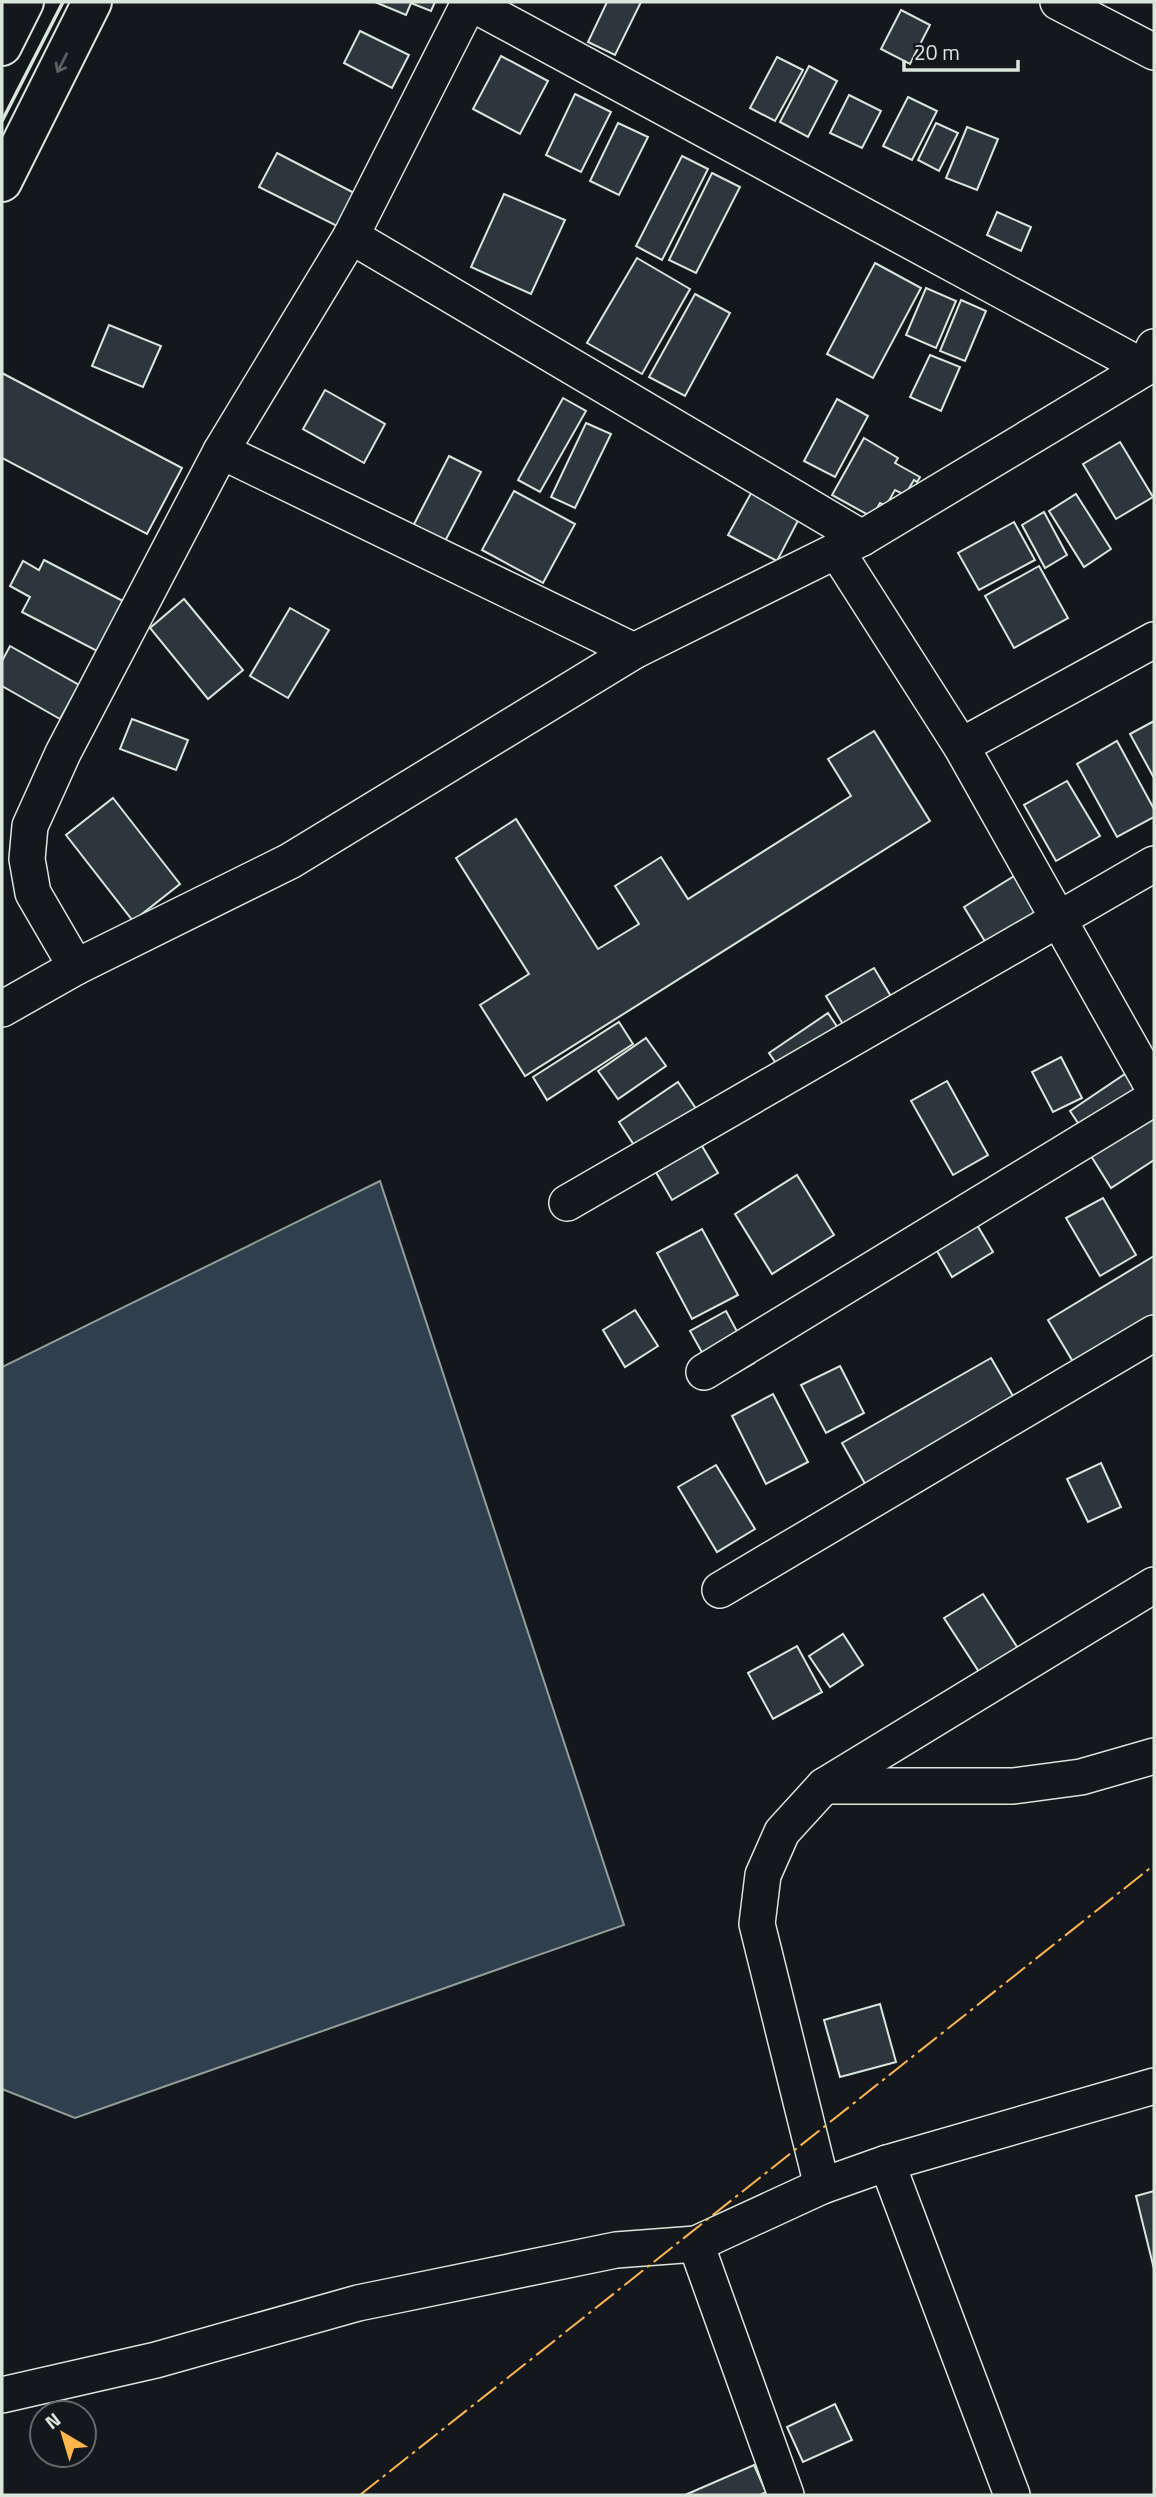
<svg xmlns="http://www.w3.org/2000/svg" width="1156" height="2497" font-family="'Titillium Web',sans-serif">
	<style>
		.water { fill: #2f3f4d; stroke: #939e99; stroke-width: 2 }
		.building { fill: #2c363c; stroke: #d8e6dc; stroke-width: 2 }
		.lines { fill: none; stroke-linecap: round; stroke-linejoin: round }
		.minor-casing { stroke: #d8e6dc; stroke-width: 38 }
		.primary-casing { stroke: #d8e6dc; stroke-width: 42 }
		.minor { stroke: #14181c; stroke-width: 35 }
		.primary { stroke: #14181c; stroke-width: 38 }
		.wall { stroke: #d8e6dc; stroke-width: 3.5 }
		.power { stroke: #ffb74d; stroke-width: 2; stroke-dasharray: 24 5 3.5 5; stroke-linecap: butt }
		.oneway { stroke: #59605f }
	</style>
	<rect width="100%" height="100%" fill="#14181c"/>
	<path class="water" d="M380 1181 624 1925 75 2118 2 2089V1367Z"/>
	<g class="building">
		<path d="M375 2H435L431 11 411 3 406 15Z"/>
		<path d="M607 2H641L615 55 588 42Z"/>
		<path d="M901 10 930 25 910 64 881 49Z"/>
		<path d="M360 31 409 55 392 88 344 63Z"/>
		<path d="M501 56 548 81 520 134 473 109Z"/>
		<path d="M777 57 803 70 775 121 750 108Z"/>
		<path d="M809 66 837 81 808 137 780 122Z"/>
		<path d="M575 94 611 112 581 172 546 155Z"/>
		<path d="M849 95 881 111 862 148 830 133Z"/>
		<path d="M908 97 937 111 912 160 883 146Z"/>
		<path d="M618 123 648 137 619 195 590 181Z"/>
		<path d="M936 123 958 133 939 171 918 160Z"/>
		<path d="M967 127 998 139 977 190 946 178Z"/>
		<path d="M277 153 362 197 345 230 259 187Z"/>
		<path d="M682 156 708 169 662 260 636 246Z"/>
		<path d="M712 173 740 187 696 273 669 260Z"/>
		<path d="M504 194 565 220 531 294 471 267Z"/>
		<path d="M997 212 1031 227 1021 251 987 235Z"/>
		<path d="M637 258 690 289 642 374 587 343Z"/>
		<path d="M875 263 921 288 873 378 827 354Z"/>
		<path d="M926 288 956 301 936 348 906 335Z"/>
		<path d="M695 294 730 313 685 396 649 377Z"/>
		<path d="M961 300 986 311 965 361 940 351Z"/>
		<path d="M109 325 161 346 143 387 92 366Z"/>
		<path d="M930 355 960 367 941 411 910 397Z"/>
		<path d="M2 373 182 468 147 534 2 458Z"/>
		<path d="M325 390 385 424 364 463 303 429Z"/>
		<path d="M563 398 586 411 540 492 518 480Z"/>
		<path d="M837 399 868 416 835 477 804 461Z"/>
		<path d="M586 423 611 434 575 508 551 497Z"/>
		<path d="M864 438 898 458 895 463 920 477 917 482 914 480 905 495 895 490 886 506 880 503 872 517 832 495Z"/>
		<path d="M1120 442 1153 497 1116 519 1083 464Z"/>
		<path d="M449 456 481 472 442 547 411 530Z"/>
		<path d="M755 486 803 511 777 561 728 535Z"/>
		<path d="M514 491 575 524 543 583 482 550Z"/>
		<path d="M1076 494 1111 549 1084 567 1049 511Z"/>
		<path d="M1044 512 1067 555 1045 568 1022 525Z"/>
		<path d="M1014 522 1035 560 979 590 958 553Z"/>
		<path d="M44 560 123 601 97 651 22 612 30 597 10 586 23 561 39 570Z"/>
		<path d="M1039 566 1068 618 1014 648 985 596Z"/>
		<path d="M184 599 243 670 208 699 150 628Z"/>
		<path d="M290 608 329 630 288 698 250 676Z"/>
		<path d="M10 646 79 685 60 719 2 686V661Z"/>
		<path d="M132 719 188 740 176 770 120 749Z"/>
		<path d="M1154 721V778L1130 734Z"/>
		<path d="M874 731 930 821 525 1076 480 1005 529 974 456 858 516 819 598 949 639 924 615 886 661 857 688 899 851 796 828 759Z"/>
		<path d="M1117 741 1154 809V817L1117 837 1077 764Z"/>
		<path d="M1067 781 1100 836 1056 861 1024 805Z"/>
		<path d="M113 798 180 884 133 921 66 835Z"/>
		<path d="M1024 870 1049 912 989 948 964 907Z"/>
		<path d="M874 968 895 1003 847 1031 826 996Z"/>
		<path d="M828 1013 842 1034 784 1075 769 1053Z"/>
		<path d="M619 1022 633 1044 547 1100 533 1077Z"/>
		<path d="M646 1038 666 1066 618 1099 598 1071Z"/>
		<path d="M1061 1057 1082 1098 1053 1112 1032 1072Z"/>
		<path d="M1125 1074 1146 1105 1090 1141 1070 1111Z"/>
		<path d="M947 1081 988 1155 953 1175 911 1101Z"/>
		<path d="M678 1082 703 1119 643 1159 619 1122Z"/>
		<path d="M1154 1114V1160L1111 1188 1086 1148Z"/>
		<path d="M699 1141 718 1173 672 1200 653 1167Z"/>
		<path d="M797 1175 834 1235 772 1274 735 1214Z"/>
		<path d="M1103 1198 1136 1255 1100 1276 1066 1218Z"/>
		<path d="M970 1213 993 1252 952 1277 929 1237Z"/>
		<path d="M702 1229 738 1295 692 1319 657 1253Z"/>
		<path d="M1154 1256V1324L1078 1370 1048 1320Z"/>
		<path d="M635 1310 658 1346 625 1367 603 1330Z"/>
		<path d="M726 1311 754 1363 719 1383 690 1331Z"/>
		<path d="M991 1358 1017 1403 868 1489 842 1443Z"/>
		<path d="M840 1366 864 1413 826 1433 801 1385Z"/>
		<path d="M773 1394 808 1462 766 1484 732 1416Z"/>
		<path d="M1101 1463 1121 1507 1088 1522 1067 1479Z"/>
		<path d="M716 1465 755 1529 717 1552 678 1487Z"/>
		<path d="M983 1594 1021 1653 983 1678 944 1618Z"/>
		<path d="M843 1634 863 1665 830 1687 809 1656Z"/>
		<path d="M797 1646 822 1692 773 1719 748 1673Z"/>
		<path d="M880 2004 896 2062 840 2077 824 2020Z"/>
		<path d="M1154 2191V2269L1136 2196Z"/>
		<path d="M835 2404 852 2440 803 2462 787 2427Z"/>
		<path d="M754 2465 766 2492 760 2495H685Z"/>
	</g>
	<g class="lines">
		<g class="minor-casing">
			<g id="minor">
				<path d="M469 2 1145 368 1154 364"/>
				<path d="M1058 2 1154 52"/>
				<path d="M351 236 862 538"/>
				<path d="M221 451 351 236 469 3"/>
				<path d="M836 550 961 746 1154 1089"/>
				<path d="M961 746 1154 640"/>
				<path d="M76 967 33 893 27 859 30 826 63 753 221 451 634 651"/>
				<path d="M2 1009 76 967 290 861 634 651 862 538 1145 368 1154 347"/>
				<path d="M567 1203 1154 864"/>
				<path d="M704 1372 1154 1098"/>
				<path d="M720 1590 1154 1333"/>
				<path d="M824 1786H1013L1081 1777 1154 1756"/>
				<path d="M887 2163 1012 2495"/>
				<path d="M822 2186 757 1924 763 1875 782 1832 824 1786 1154 1585"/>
				<path d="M696 2244 786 2495"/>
				<path d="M2 2395 156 2360 358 2303 616 2250 696 2244 822 2186 887 2163 1154 2086"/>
			</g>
		</g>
		<g class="primary-casing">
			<g id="primary">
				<path d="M2 46 24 2"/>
				<path d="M2 182 92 2"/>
			</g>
		</g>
		<use href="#minor" class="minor"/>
		<use href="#primary" class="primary"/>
		<path class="wall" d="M2 121 63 2"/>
		<path class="power" d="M360 2495 1154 1865"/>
	</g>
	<defs><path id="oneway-shaft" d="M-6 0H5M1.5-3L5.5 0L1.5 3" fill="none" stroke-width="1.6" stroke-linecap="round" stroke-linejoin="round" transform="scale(1.75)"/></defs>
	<use class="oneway" href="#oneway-shaft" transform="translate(62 63) rotate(117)"/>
	<rect width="1156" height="2497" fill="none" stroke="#d8e6dc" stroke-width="7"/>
	<g transform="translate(63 2434) rotate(322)"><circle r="33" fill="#14181c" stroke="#626a69" stroke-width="2"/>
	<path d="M0-5L12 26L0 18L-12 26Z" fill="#ffb74d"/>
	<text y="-10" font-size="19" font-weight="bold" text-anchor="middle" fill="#d8e6dc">N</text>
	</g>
	<path d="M904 60v10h114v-10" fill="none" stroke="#d8e6dc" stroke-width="3.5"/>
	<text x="914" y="60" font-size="21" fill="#d8e6dc" stroke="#14181c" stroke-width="5" paint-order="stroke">20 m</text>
</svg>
